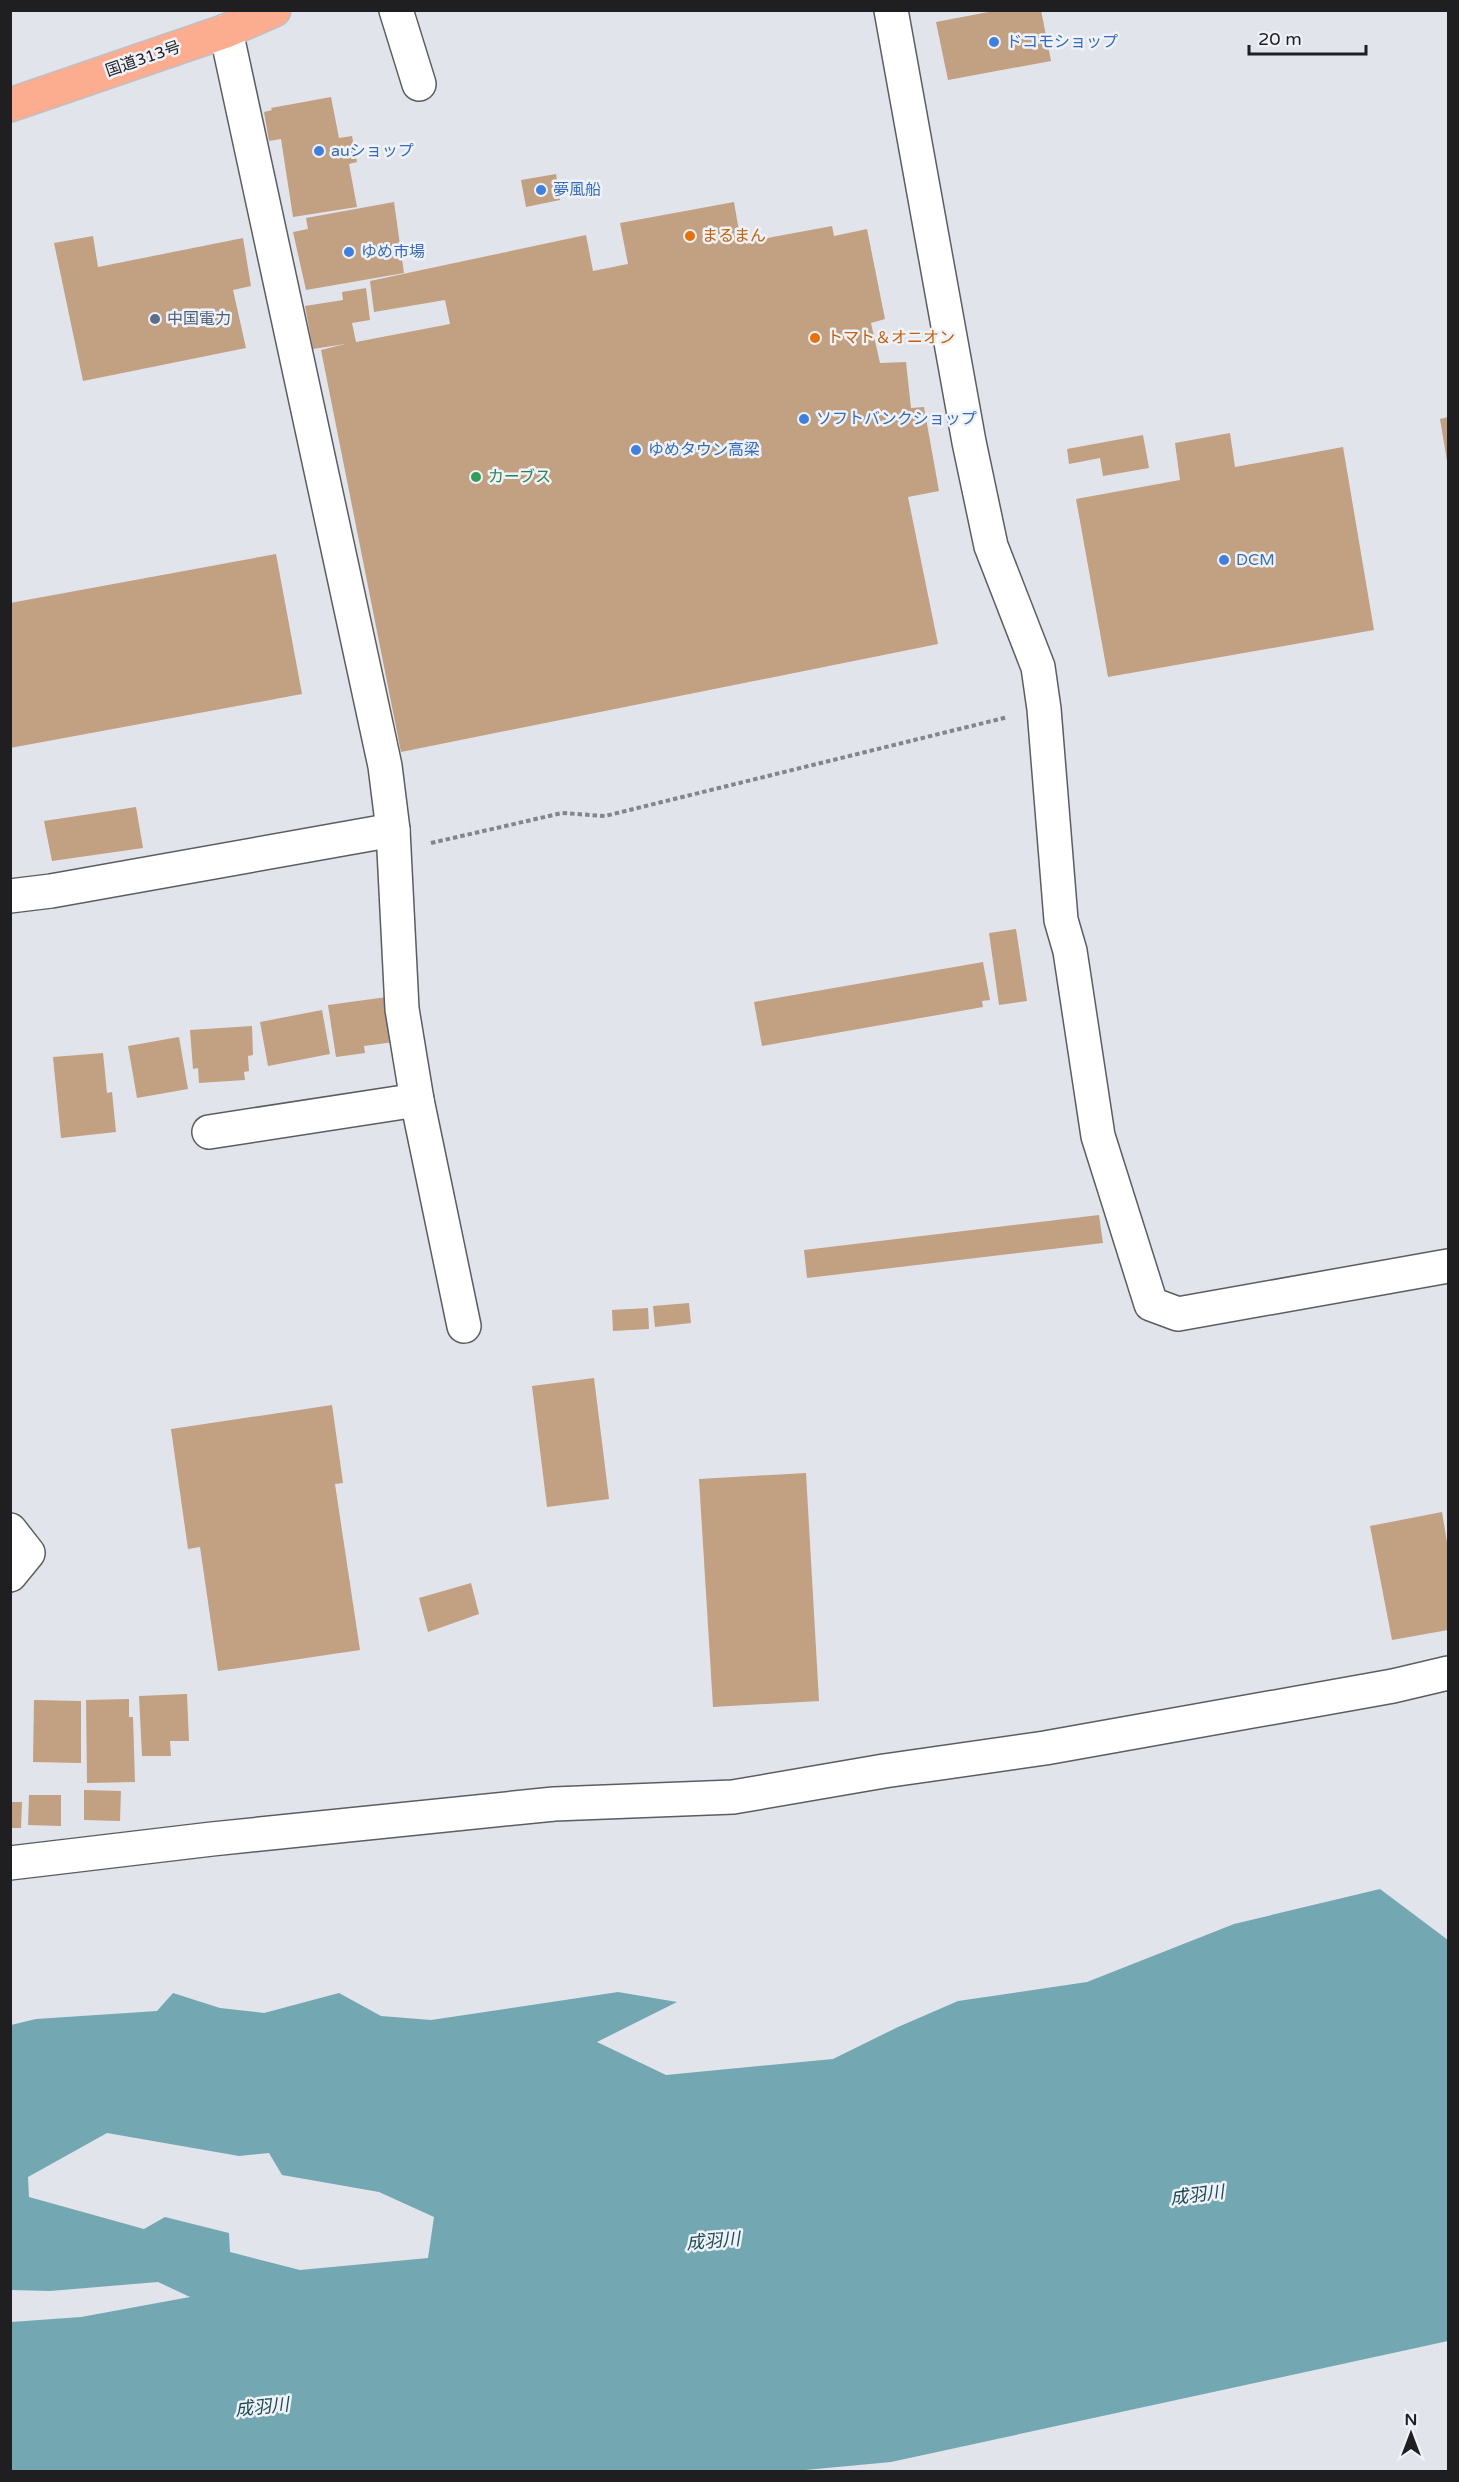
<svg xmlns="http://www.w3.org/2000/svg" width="1459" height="2482" font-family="'Varela Round','Noto Sans JP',sans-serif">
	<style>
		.water { fill: #73a8b3; fill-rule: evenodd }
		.building { fill: #c2a082 }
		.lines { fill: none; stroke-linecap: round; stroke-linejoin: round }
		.minor-casing { stroke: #5b5d62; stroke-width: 36 }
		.highway-casing { stroke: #c0c0c1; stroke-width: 36 }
		.path { stroke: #84858a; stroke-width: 4; stroke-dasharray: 4.5 3; stroke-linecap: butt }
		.minor { stroke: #fff; stroke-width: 33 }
		.highway { stroke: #fcac8f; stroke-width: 33 }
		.shop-dot { fill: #3f7fe0; stroke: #eff2f8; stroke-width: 2 }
		.food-dot { fill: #e8710a; stroke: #eff2f8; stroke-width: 2 }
		.service-dot { fill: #5c6f8a; stroke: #eff2f8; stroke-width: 2 }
		.leisure-dot { fill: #2e9e5b; stroke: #eff2f8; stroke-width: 2 }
		.labels { text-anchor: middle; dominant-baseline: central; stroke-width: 5; stroke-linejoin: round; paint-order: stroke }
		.shop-label { font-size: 16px; fill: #366cbe; stroke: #eff2f8; text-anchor: start }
		.street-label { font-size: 16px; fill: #1f1f22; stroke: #eff2f8 }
		.food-label { font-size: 16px; fill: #c56008; stroke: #eff2f8; text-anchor: start }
		.service-label { font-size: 16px; fill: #4e5e75; stroke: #eff2f8; text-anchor: start }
		.leisure-label { font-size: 16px; fill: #27864d; stroke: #eff2f8; text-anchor: start }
		.water-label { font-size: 18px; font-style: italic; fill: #1c4b54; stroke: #eff2f8 }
	</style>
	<rect width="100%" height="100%" fill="#e2e4eb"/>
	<path class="water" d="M1380 1889 1448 1940V2341L891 2462 784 2472 11 2471V2322L81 2317 190 2297 158 2282 50 2291 11 2290V2025L36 2019 157 2011 173 1993 220 2008 264 2013 339 1993 381 2016 431 2020 618 1992 677 2002 597 2042 666 2075 833 2059 898 2027 958 2001 1087 1982 1234 1924ZM107 2133 239 2156 269 2153 282 2175 379 2192 434 2217 428 2258 300 2270 230 2252 229 2233 165 2217 144 2229 29 2197 28 2177Z"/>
	<g class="building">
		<path d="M999 10H1041L1051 61 948 80 936 22Z"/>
		<path d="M331 97 339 138 352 136 357 162 349 164 357 207 293 217 281 139 269 141 264 112 272 110 271 108Z"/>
		<path d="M556 174 560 200 526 207 521 180Z"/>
		<path d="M394 202 404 273 306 290 293 232 308 229 306 218Z"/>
		<path d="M734 202 741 243 832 226 834 236 867 229 885 319 871 323 880 363 906 362 911 408 924 407 939 491 908 497 938 644 401 752 321 350 345 344 313 349 305 306 343 300 342 292 366 288 370 320 352 323 356 342 450 324 445 300 374 312 370 281 586 235 593 271 628 264 620 223Z"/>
		<path d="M93 236 98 267 243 238 251 286 233 290 246 348 83 381 54 243Z"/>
		<path d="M1448 417V461H1447L1440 419Z"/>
		<path d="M1230 433 1235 467 1343 447 1374 630 1108 677 1076 499 1180 480 1175 443Z"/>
		<path d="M1143 435 1149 468 1103 476 1100 458 1069 464 1067 449Z"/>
		<path d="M276 554 302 694 10 748V603Z"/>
		<path d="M136 807 143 848 52 861 44 821Z"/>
		<path d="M1016 929 1027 1001 999 1005 989 933Z"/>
		<path d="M983 962 990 1000 982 1001 983 1007 762 1046 754 1002Z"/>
		<path d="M387 997 394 1042 364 1046 365 1053 336 1057 328 1005Z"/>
		<path d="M322 1010 330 1054 268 1066 260 1022Z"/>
		<path d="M252 1026 253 1055 248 1056 249 1071 244 1072 245 1080 199 1083 198 1068 193 1069 190 1030Z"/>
		<path d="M179 1037 188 1089 137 1098 128 1046Z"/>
		<path d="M103 1053 107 1093 112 1092 116 1132 61 1138 53 1057Z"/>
		<path d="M1099 1215 1103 1243 807 1278 804 1250Z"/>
		<path d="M689 1303 691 1323 655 1327 653 1306Z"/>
		<path d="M648 1308 649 1329 613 1331 612 1310Z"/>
		<path d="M594 1378 609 1499 547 1507 532 1386Z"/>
		<path d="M332 1405 343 1483 335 1484 360 1650 218 1671 200 1547 188 1549 171 1429Z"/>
		<path d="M806 1473 819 1701 713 1707 699 1479Z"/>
		<path d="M1442 1512 1448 1548V1630L1392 1640 1370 1526Z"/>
		<path d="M471 1583 479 1614 428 1632 419 1598Z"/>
		<path d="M187 1694 189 1741H170L171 1756H142L139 1696Z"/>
		<path d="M129 1699V1717H133L135 1782 87 1783 86 1700Z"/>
		<path d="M34 1700 81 1701V1763L33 1762Z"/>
		<path d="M84 1790 121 1791 120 1821 84 1820Z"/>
		<path d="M29 1795H61V1826L28 1825Z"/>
		<path d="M10 1802H22L21 1828H10Z"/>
	</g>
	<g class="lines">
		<g class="minor-casing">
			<g id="minor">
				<path d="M396 10 419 84"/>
				<path d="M891 10 969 442 991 546 1038 667 1044 709 1061 920 1070 951 1098 1136 1151 1304 1178 1314 1448 1266"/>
				<path d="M226 31 385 766 393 830 402 1009 417 1100 464 1326"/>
				<path d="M10 896 51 891 393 830"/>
				<path d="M209 1132 417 1100"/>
				<path d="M10 1530 28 1553 10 1575"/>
				<path d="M10 1863 212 1839 554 1804 733 1797 884 1771 1045 1748 1393 1686 1448 1673"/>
			</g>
		</g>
		<g class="highway-casing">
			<path id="highway" d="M10 105 226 31 274 10"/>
		</g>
		<path class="path" d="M431 843 562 813 605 816 1008 717"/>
		<use href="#minor" class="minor"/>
		<use href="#highway" class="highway"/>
	</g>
	<g class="shop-dot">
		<circle cx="994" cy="42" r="6"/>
		<circle cx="319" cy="151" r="6"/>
		<circle cx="541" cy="190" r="6"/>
		<circle cx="349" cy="252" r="6"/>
		<circle cx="804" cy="419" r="6"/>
		<circle cx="636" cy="450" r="6"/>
		<circle cx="1224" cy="560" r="6"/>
	</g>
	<g class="food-dot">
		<circle cx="690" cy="236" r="6"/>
		<circle cx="815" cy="338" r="6"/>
	</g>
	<circle class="service-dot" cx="155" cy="319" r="6"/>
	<circle class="leisure-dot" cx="476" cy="477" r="6"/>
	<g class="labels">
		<g class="shop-label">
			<text x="1006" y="42">ドコモショップ</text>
			<text x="331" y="151">auショップ</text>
			<text x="553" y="190">夢風船</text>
			<text x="361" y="252">ゆめ市場</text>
			<text x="816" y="419">ソフトバンクショップ</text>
			<text x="648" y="450">ゆめタウン高梁</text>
			<text x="1236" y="560">DCM</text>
		</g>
		<g class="street-label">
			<text transform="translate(143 59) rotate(-19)">国道313号</text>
		</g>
		<g class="food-label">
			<text x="702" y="236">まるまん</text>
			<text x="827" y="338">トマト＆オニオン</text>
		</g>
		<g class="service-label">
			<text x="167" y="319">中国電力</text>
		</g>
		<g class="leisure-label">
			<text x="488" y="477">カーブス</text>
		</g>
		<g class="water-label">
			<text transform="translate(1197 2195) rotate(-7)">成羽川</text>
			<text transform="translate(713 2241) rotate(-5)">成羽川</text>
			<text transform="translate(262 2407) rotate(-6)">成羽川</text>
		</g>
	</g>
	<rect width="1459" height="2482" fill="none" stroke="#1f1f22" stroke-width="24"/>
	<g transform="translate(1411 2434)" stroke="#eff2f8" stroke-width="4.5" paint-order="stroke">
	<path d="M0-4.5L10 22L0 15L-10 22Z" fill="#1f1f22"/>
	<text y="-9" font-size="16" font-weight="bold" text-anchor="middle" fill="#1f1f22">N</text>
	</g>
	<path d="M1249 45v9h117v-9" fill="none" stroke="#1f1f22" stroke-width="3"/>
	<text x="1258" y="45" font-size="18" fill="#1f1f22" stroke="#eff2f8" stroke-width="4.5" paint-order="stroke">20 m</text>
</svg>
